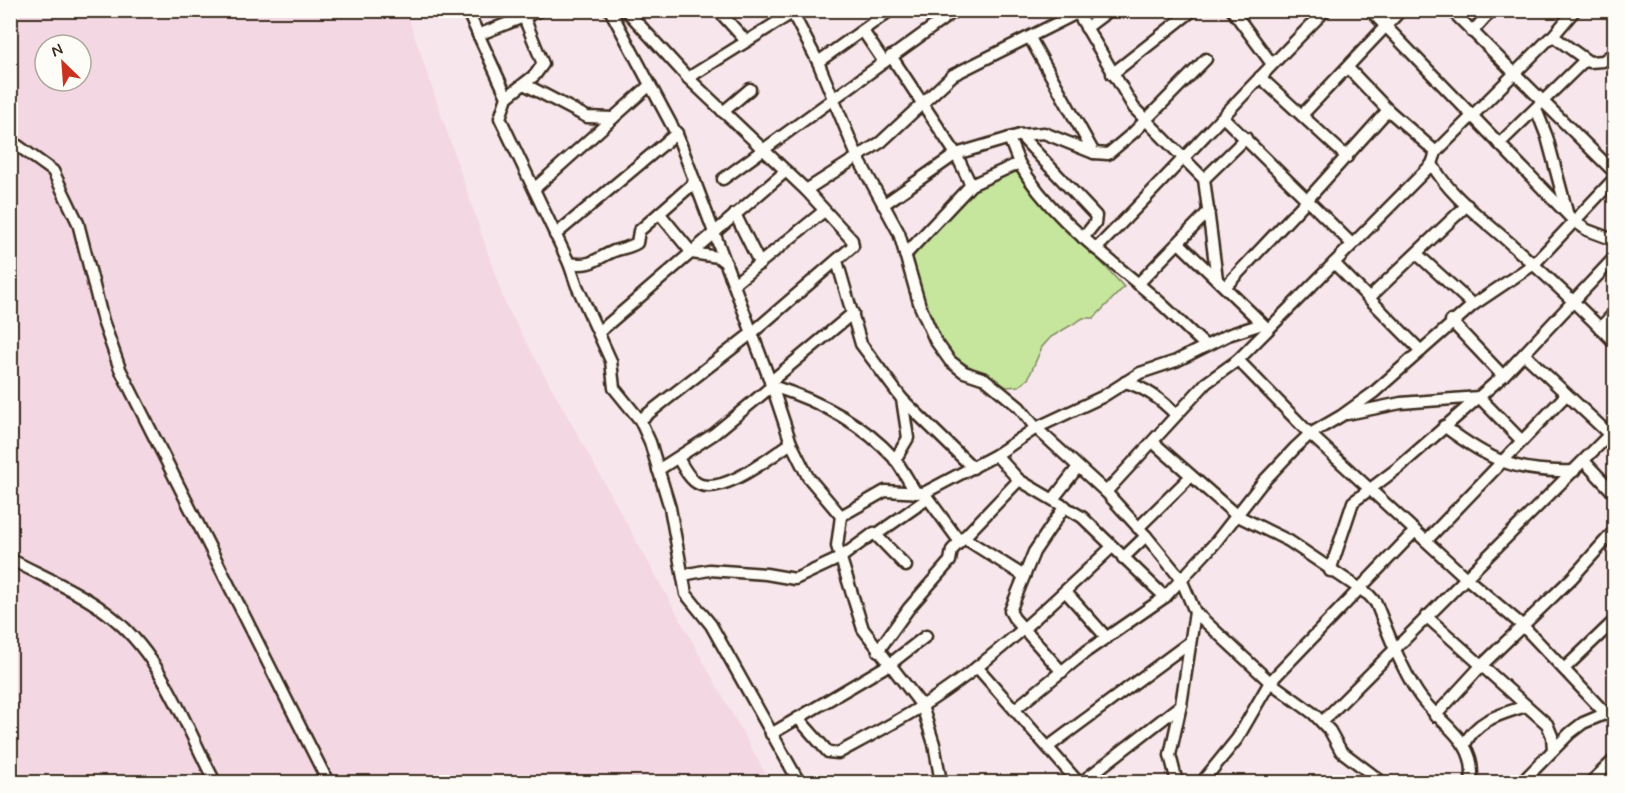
<svg xmlns="http://www.w3.org/2000/svg" width="1625" height="793" font-family="Mynerve,sans-serif">
	<style>
		.built { fill: #f3d7e3; fill-rule: evenodd }
		.green { fill: #c6e59d; stroke: #80885e; stroke-width: 1.5 }
		.lines { fill: none; stroke-linecap: round; stroke-linejoin: round }
		.minor-casing { stroke: #3b2a1e; stroke-width: 15 }
		.minor { stroke: #fdfcf7; stroke-width: 10 }
	</style>
	<rect width="100%" height="100%" fill="#f7e6eb"/>
	<filter id="ink" filterUnits="userSpaceOnUse"><feTurbulence type="fractalNoise" baseFrequency=".0167" numOctaves="2"/><feDisplacementMap in="SourceGraphic" scale="12" xChannelSelector="R" yChannelSelector="G"/><feConvolveMatrix kernelMatrix="1 2 1 2 8 2 1 2 1" color-interpolation-filters="sRGB"/></filter>
	<g filter="url(#ink)">
		<path class="built" d="M10 11H406L505 304 770 782H11ZM45 45H81V81H45Z"/>
		<path class="green" d="M1008 171 1018 172 1026 180 1124 287 1094 318H1083L1051 337 1042 347 1028 379 1019 386 1007 387 951 356 941 344 910 264 919 245 976 186Z"/>
		<g class="lines">
			<g class="minor-casing">
				<g id="minor">
					<path d="M467 10 507 97 500 118 569 263 577 286 611 361 614 388 640 420 650 442 670 508 686 594 711 625 799 782"/>
					<path d="M610 10 678 137 772 386 791 443 808 477 841 516 837 546 863 629 922 706 934 744 941 782"/>
					<path d="M626 10 688 78 806 190 852 240 853 246 752 333 640 420"/>
					<path d="M718 10 745 40"/>
					<path d="M791 10 818 62 857 156 899 233 920 306 935 340 950 361 964 372 985 379 1019 407 1036 428 1106 492 1146 536 1181 579 1195 612 1270 682 1314 714 1330 731 1341 751 1382 782"/>
					<path d="M1076 10 1134 108 1204 179 1217 279"/>
					<path d="M1232 10 1272 64"/>
					<path d="M1370 10 1573 220 1587 230 1614 240"/>
					<path d="M1451 10 1614 172"/>
					<path d="M1086 28 1110 10"/>
					<path d="M863 31 884 62"/>
					<path d="M1472 32 1492 10"/>
					<path d="M478 35 541 10"/>
					<path d="M1553 36 1575 10"/>
					<path d="M1030 38 1094 153"/>
					<path d="M1614 53 1603 61 1589 62 1553 36 1549 39 1436 152 1432 164C1450 197 1486 221 1513 246 1548 277 1582 309 1614 342"/>
					<path d="M891 56 956 154 971 185"/>
					<path d="M818 62 891 10"/>
					<path d="M1348 68 1388 110 1436 152"/>
					<path d="M1112 74 1193 10"/>
					<path d="M1260 77 1347 157"/>
					<path d="M688 78 792 13"/>
					<path d="M524 84 587 117 613 118"/>
					<path d="M507 97 535 75 543 64 521 10"/>
					<path d="M1536 109 1547 137 1567 212"/>
					<path d="M723 112 750 89"/>
					<path d="M1302 115 1401 10"/>
					<path d="M1224 118 1352 244"/>
					<path d="M1020 135 1096 216 1095 223 1083 238"/>
					<path d="M1009 138 1019 163"/>
					<path d="M10 140 53 171 65 196 78 223 103 321 120 369 328 782"/>
					<path d="M1499 144 1585 60"/>
					<path d="M723 179 956 10"/>
					<path d="M1204 179 1246 138"/>
					<path d="M534 189 650 85"/>
					<path d="M806 190 881 142 953 75 1077 13"/>
					<path d="M883 205 956 154 1020 135 1044 133 1094 153 1108 154 1134 132 1206 59"/>
					<path d="M660 214 692 253 718 257 726 263"/>
					<path d="M735 214 760 264"/>
					<path d="M555 235 677 133"/>
					<path d="M1179 243 1267 328"/>
					<path d="M1096 249C1174 171 1247 88 1326 10"/>
					<path d="M1417 254 1473 305"/>
					<path d="M905 255 971 185 1019 163C1051 219 1107 256 1155 298 1172 313 1188 330 1205 345"/>
					<path d="M837 261 861 344 902 399 908 438 895 460"/>
					<path d="M569 263C592 267 595 259 614 251 622 248 629 248 637 243L639 231 695 182"/>
					<path d="M1334 263 1421 351"/>
					<path d="M734 284 824 211"/>
					<path d="M1138 284 1209 211"/>
					<path d="M1225 287 1308 199 1388 110"/>
					<path d="M1369 298 1467 205"/>
					<path d="M1451 321 1503 376"/>
					<path d="M1600 328 1614 313"/>
					<path d="M599 332 786 171"/>
					<path d="M1525 355 1610 435"/>
					<path d="M1238 360 1310 434 1465 577 1523 626 1607 715"/>
					<path d="M770 382 853 313"/>
					<path d="M1125 382C1146 388 1162 400 1176 415"/>
					<path d="M902 399 973 468"/>
					<path d="M1347 414 1401 403 1479 397 1522 441"/>
					<path d="M1444 426C1489 460 1516 473 1574 471"/>
					<path d="M1154 443 1236 515 1289 541 1369 595 1376 603C1388 633 1400 665 1417 692 1436 723 1479 739 1471 782"/>
					<path d="M996 455 1019 480 1082 517 1165 597"/>
					<path d="M678 458C682 465 687 475 694 481 717 501 772 456 791 443"/>
					<path d="M1584 461 1614 493"/>
					<path d="M658 470 714 434 772 386C817 400 862 423 894 458 902 468 909 482 916 493"/>
					<path d="M1106 492 1206 383 1238 360 1432 164"/>
					<path d="M924 493 960 542"/>
					<path d="M1054 498 1078 467"/>
					<path d="M841 516 885 491 924 493 996 455 1036 428 1102 397 1140 373 1176 361 1228 335 1262 324"/>
					<path d="M1138 528 1190 477"/>
					<path d="M877 534 927 499"/>
					<path d="M964 538 1024 576"/>
					<path d="M1426 541 1566 395"/>
					<path d="M1123 558 1146 536"/>
					<path d="M10 559C42 576 78 591 107 613 162 654 184 724 215 782"/>
					<path d="M1330 571 1353 502 1398 468 1503 376 1614 258"/>
					<path d="M683 575 709 570 766 574 795 579 840 558 874 533 906 566"/>
					<path d="M1065 591 1107 638"/>
					<path d="M1426 616 1547 724 1552 736 1553 750"/>
					<path d="M878 651 909 608 950 561 952 550 1019 480"/>
					<path d="M977 667 1078 782"/>
					<path d="M1564 669 1614 621"/>
					<path d="M1062 672 1014 618 1010 611 1034 552 1065 506"/>
					<path d="M1015 709 1087 651 1165 597 1215 543 1262 483 1295 448 1310 434 1341 416 1373 393 1473 305 1534 264 1614 179"/>
					<path d="M1435 716 1481 666 1572 578 1614 531"/>
					<path d="M798 718 828 752 838 753C866 738 895 723 922 706 992 662 1052 603 1112 547"/>
					<path d="M1322 722 1614 430"/>
					<path d="M771 734 890 664 926 636"/>
					<path d="M1465 744C1477 719 1502 714 1526 706"/>
					<path d="M1048 747 1190 642"/>
					<path d="M1082 782 1181 705"/>
					<path d="M1177 782 1170 755 1181 705 1195 612"/>
					<path d="M1202 782 1237 739 1270 682 1415 531"/>
					<path d="M1522 782 1570 733 1583 723 1614 710"/>
					<path d="M1591 782 1614 760"/>
				</g>
			</g>
			<use href="#minor" class="minor"/>
		</g>
	</g>
	<rect width="1625" height="793" fill="none" stroke="#fdfcf7" stroke-width="36"/>
	<rect x="18" y="18" width="1589" height="757" fill="none" stroke="#3b2a1e" stroke-width="2" filter="url(#ink)"/>
	<g transform="translate(63 63) rotate(335)"><circle r="28" fill="#fdfcf7" stroke="#afa8a0" stroke-width="1.5"/>
	<path d="M0-4.5L10 22L0 15L-10 22Z" fill="#c8321e"/>
	<text y="-9" font-size="16" font-weight="bold" text-anchor="middle" fill="#3b2a1e">N</text>
	</g>
</svg>
